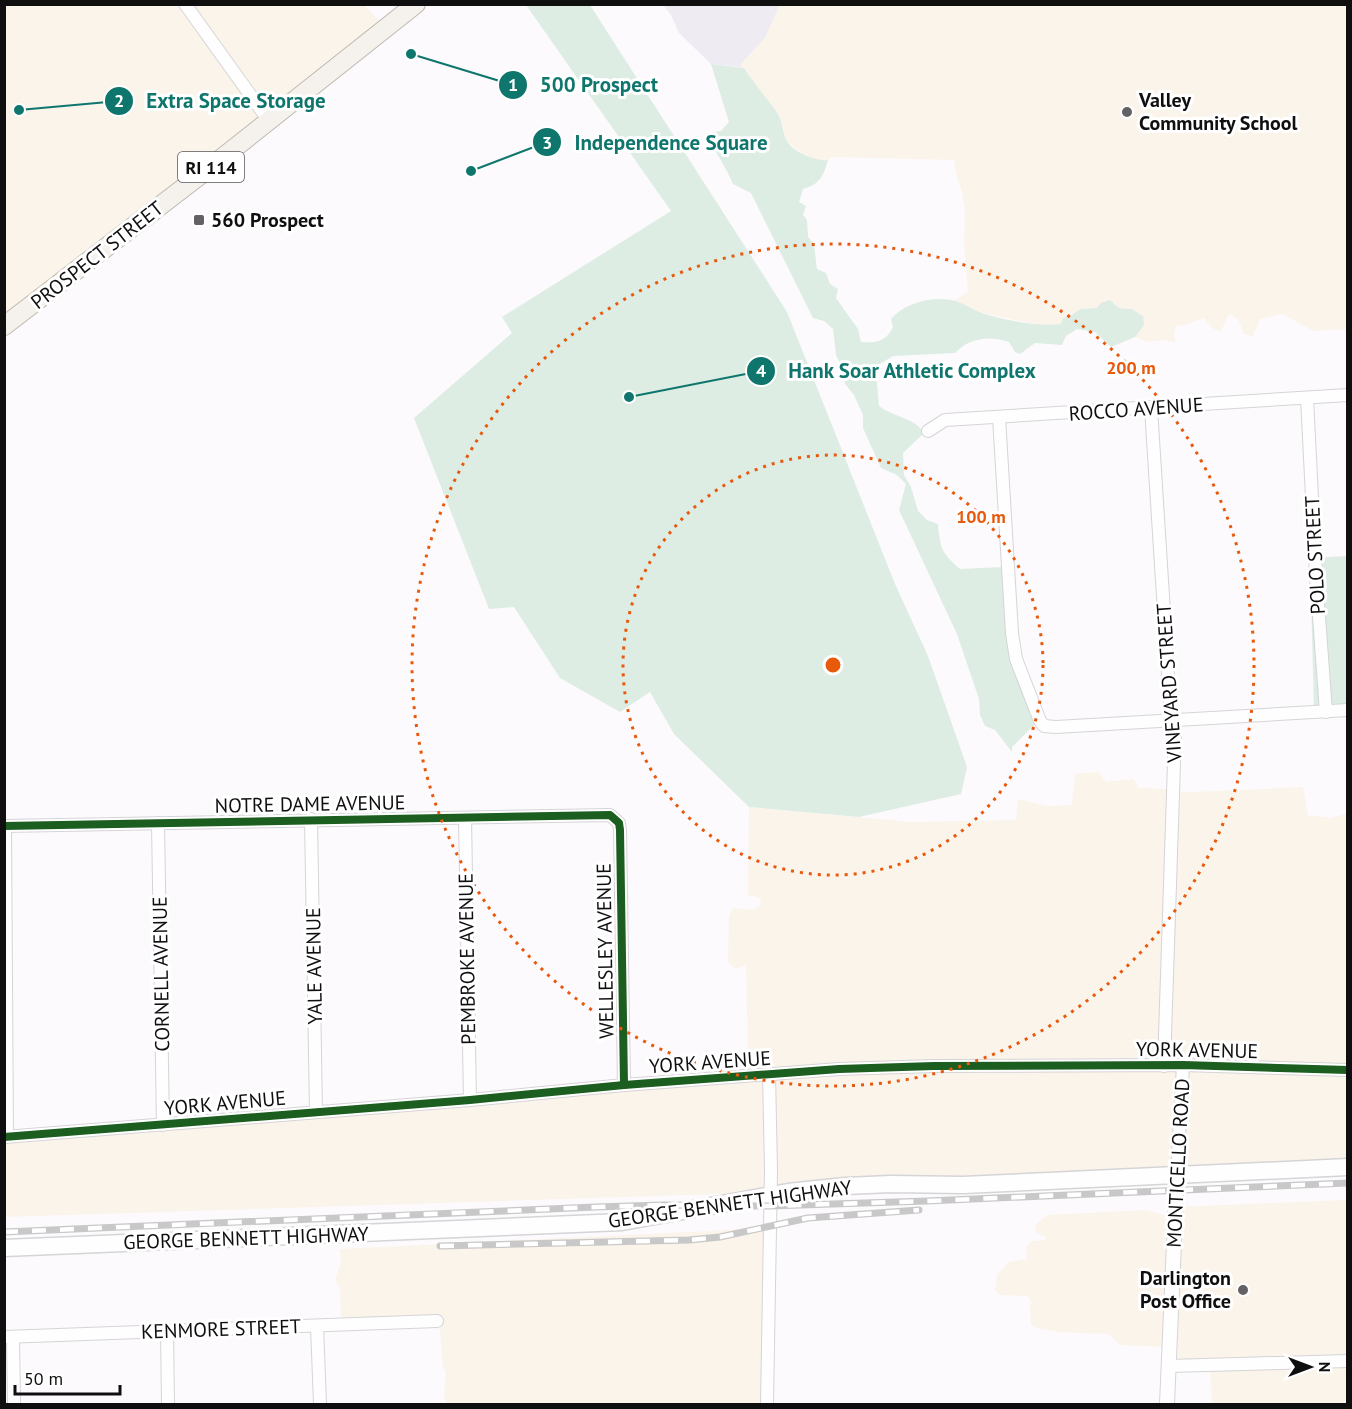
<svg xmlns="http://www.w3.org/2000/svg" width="1352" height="1409" font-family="'PT Sans',sans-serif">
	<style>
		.built { fill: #efebf3 }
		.industrial { fill: #fbf4ea }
		.green { fill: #ddede4 }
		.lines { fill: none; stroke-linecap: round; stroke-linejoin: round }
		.minor-casing { stroke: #d5d4d6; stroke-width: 14 }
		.tertiary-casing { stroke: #d5d4d6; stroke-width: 16 }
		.secondary-casing { stroke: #d5d4d6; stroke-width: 19 }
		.primary-casing { stroke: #bfb9b1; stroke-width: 20 }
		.minor { stroke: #fffeff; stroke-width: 12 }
		.tertiary { stroke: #fffeff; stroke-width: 14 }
		.secondary { stroke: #fffeff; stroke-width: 16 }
		.primary { stroke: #f5f2ed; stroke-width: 18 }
		.rail-casing { stroke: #c9c8c9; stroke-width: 7 }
		.rail { stroke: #fff; stroke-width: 4.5; stroke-dasharray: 14; stroke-linecap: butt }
		.cycleway-casing { stroke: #fff; stroke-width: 11 }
		.cycleway { stroke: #1b5e20; stroke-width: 8 }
		.ring { fill: none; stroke: #e8590c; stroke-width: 3; stroke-dasharray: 3 6 }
		.poi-dot { fill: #636163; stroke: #fff; stroke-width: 2 }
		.labels { text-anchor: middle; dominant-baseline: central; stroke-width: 6; stroke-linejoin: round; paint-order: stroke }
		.shield { fill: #fff; stroke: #585758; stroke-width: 1.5 }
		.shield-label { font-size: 18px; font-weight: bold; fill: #100f10 }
		.poi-label { font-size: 20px; font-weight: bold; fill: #100f10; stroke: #fff; text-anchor: start }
		.street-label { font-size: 20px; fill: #100f10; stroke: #fff }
		.centre { fill: #e8590c; stroke: #fff; stroke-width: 3 }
		.ring-label { font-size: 18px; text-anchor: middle; font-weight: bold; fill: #e8590c; stroke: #fff; stroke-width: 6; stroke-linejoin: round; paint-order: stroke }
		.leader { fill: none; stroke: #0f766e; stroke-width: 2 }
		.callout-dot { fill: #0f766e; stroke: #fff; stroke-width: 2 }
		.mark-label { font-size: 18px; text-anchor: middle; font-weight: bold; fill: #fff }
		.callout-label { font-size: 21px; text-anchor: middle; font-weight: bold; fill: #0f766e; stroke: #fff; stroke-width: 6; stroke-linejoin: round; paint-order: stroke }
	</style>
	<rect width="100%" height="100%" fill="#fcfafd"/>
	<path class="built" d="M663 5H780L765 38 742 63 741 67 711 64 679 33 671 15Z"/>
	<g class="industrial">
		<path d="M5 5H364L387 29 5 328Z"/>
		<path d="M780 5H1347V329L1313 331 1283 314 1260 319 1253 336 1244 334 1238 319 1229 314 1221 331 1212 328 1204 318 1188 324 1176 326 1174 335 1176 342 1162 340 1148 342 1135 337 1144 325 1132 309 1119 308 1115 303 1097 308 1080 309 1072 315 1064 318 1061 324 1045 326 982 313 955 300 968 292 964 245 965 208 962 192 956 174 954 160 831 157 828 160 820 161 802 153 787 142 780 116 755 86 744 68 741 67V64L765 38Z"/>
		<path d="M1099 772 1106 782 1134 779 1138 788 1166 789 1171 793 1303 787 1308 817 1312 815 1329 818 1347 814V1167L841 1190 5 1217V1139L746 1078 748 1064 746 965 735 969 728 962 729 915 734 908 754 910 761 905 760 898 748 895 749 807 910 822 1016 820 1018 799 1047 806 1072 805 1075 774Z"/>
		<path d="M1347 1200V1404H1212L1210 1370 1167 1368 1165 1347 1120 1345 1108 1334 1060 1332 1037 1328 1031 1325 1030 1306 1032 1303 1027 1296 1001 1295 995 1290 997 1275 1009 1262 1027 1259 1026 1248 1032 1241 1045 1240 1046 1237 1036 1233 1035 1225 1047 1215 1145 1210 1169 1216 1174 1207Z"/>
		<path d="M767 1228 762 1404H446L444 1395 446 1373 443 1366 439 1321 341 1324 340 1288 335 1280 341 1262 340 1249Z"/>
	</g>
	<g class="green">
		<path d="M526 5H590L787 312 895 584 928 656 967 767 961 794 859 817 749 807 674 734 650 692 620 712 560 678 514 607 489 609 414 418 512 333 502 317 671 211Z"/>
		<path d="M711 64 744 68C754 84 767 98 778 114 783 122 782 132 787 141 792 151 817 162 828 160 823 177 820 184 803 189L799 202 806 206 803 215 807 220 808 237 814 244 817 269 826 273 830 284 838 289 836 298 858 329 861 342C876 343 886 342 893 327L891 319C905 302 935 295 956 301 965 304 973 310 982 313 1003 320 1039 327 1061 324L1063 318 1072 315 1080 309 1097 308 1101 303 1110 300 1119 308 1132 309 1143 316 1144 325 1135 337 1111 347 1095 332 1077 329 1066 336 1062 345 1035 343 1020 354 1015 352 1009 342C989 335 969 338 955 353L893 356 880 364 876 373 879 406C893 417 914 417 924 433L903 453 904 475 911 487 918 511 927 520 938 524C940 549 942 553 960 569L1002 567 1008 651 1038 721 1012 747V752L995 730 985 726 980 715 979 699 957 634 899 510 906 484 897 475 881 468 863 428V415L854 395 845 384 844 373 836 355 833 329 824 321 813 318 751 193 733 184C726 166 713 151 708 133L721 131 729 122Z"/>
		<path d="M1347 556V713L1314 711 1310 558Z"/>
	</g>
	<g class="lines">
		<g class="minor-casing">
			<g id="minor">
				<path d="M185 4 269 121"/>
				<path d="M1307 398 1316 576 1326 712"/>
				<path d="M1151 408 1170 706 1175 733 1164 1066"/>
				<path d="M999 417 1012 633 1016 659 1040 721 1044 726 1056 727 1348 710"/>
				<path d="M928 431 945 420 1348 395"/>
				<path d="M465 818 470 1100"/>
				<path d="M311 819 316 1112"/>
				<path d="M158 823 163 1125"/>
				<path d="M4 826 610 815 619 823 620 830 624 1085"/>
				<path d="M5 826 7 1137"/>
				<path d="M4 1137 470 1100 624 1085 839 1069 934 1066 1183 1065 1348 1070"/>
				<path d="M1177 1174 1183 1065"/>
				<path d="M317 1326 320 1404"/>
				<path d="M167 1330 168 1404"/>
				<path d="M4 1337 437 1321"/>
				<path d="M13 1337 14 1404"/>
				<path d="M1169 1366 1348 1361"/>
				<path d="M767 1404 771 1170 769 1074"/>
			</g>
		</g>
		<g class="tertiary-casing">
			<path id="tertiary" d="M1167 1404 1177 1174"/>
		</g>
		<g class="secondary-casing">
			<path id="secondary" d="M4 1248 622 1222 788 1192 845 1186 891 1184 963 1185 1348 1167"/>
		</g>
		<g class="primary-casing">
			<path id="primary" d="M4 326 208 169 416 4"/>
		</g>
		<use href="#minor" class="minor"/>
		<use href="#tertiary" class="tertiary"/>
		<use href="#secondary" class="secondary"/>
		<use href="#primary" class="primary"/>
		<g class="rail-casing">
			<g id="rail">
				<path d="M4 1232 596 1207 664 1205 770 1206 927 1201 1348 1183"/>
				<path d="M440 1246 689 1240 720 1237 808 1218 919 1210"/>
			</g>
		</g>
		<use href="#rail" class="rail"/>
		<g class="cycleway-casing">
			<g id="cycleway">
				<path d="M4 826 610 815 619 823 620 830 624 1085"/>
				<path d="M4 1137 470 1100 624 1085 839 1069 934 1066 1183 1065 1348 1070"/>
			</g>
		</g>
		<use href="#cycleway" class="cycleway"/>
	</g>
	<g class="ring">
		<circle cx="833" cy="665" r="210"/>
		<circle cx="833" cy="665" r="421"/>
	</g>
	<g class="poi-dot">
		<circle cx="1127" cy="112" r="6"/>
		<rect x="193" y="214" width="12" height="12" rx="3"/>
		<circle cx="1243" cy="1290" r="6"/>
	</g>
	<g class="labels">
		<rect class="shield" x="178" y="152" width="66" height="30" rx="4.5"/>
		<g class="shield-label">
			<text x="211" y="167">RI 114</text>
		</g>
		<g class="poi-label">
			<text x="1139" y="100">Valley<tspan x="1139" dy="23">Community School</tspan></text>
			<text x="211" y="220">560 Prospect</text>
			<text x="1231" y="1278" text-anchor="end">Darlington<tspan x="1231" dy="23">Post Office</tspan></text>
		</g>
		<g class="street-label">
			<text transform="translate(97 255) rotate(-38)">PROSPECT STREET</text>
			<text transform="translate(1136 409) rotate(-4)">ROCCO AVENUE</text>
			<text transform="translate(1315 555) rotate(-93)">POLO STREET</text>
			<text transform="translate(1169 683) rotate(-94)">VINEYARD STREET</text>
			<text transform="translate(310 804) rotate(-1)">NOTRE DAME AVENUE</text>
			<text transform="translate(605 951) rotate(-91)">WELLESLEY AVENUE</text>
			<text transform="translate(467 959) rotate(-91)">PEMBROKE AVENUE</text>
			<text transform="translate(314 966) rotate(-91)">YALE AVENUE</text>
			<text transform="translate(161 974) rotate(-91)">CORNELL AVENUE</text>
			<text transform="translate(1197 1050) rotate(1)">YORK AVENUE</text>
			<text transform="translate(710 1062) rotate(-4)">YORK AVENUE</text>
			<text transform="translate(225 1103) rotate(-5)">YORK AVENUE</text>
			<text transform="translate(1178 1163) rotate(-87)">MONTICELLO ROAD</text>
			<text transform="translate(730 1204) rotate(-8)">GEORGE BENNETT HIGHWAY</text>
			<text transform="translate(246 1238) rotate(-2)">GEORGE BENNETT HIGHWAY</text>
			<text transform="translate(221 1329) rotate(-2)">KENMORE STREET</text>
		</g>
	</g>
	<circle cx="833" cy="665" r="9" class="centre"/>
	<g class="ring-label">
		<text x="1131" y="374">200 m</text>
		<text x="981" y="523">100 m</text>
	</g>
	<path class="leader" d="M411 54L513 85M19 110L119 101M471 171L547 142M629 397L761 371"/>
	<g class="callout-dot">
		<circle cx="411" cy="54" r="6"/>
		<circle cx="19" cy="110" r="6"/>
		<circle cx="471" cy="171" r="6"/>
		<circle cx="629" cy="397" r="6"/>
		<circle cx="513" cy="85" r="15"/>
		<circle cx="119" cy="101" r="15"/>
		<circle cx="547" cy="142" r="15"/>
		<circle cx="761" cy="371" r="15"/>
	</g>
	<g class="mark-label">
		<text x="513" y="91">1</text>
		<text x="119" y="107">2</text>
		<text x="547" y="149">3</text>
		<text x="761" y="377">4</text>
	</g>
	<g class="callout-label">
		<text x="599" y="92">500 Prospect</text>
		<text x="236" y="108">Extra Space Storage</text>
		<text x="671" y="150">Independence Square</text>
		<text x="912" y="378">Hank Soar Athletic Complex</text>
	</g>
	<rect width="1352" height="1409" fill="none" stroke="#100f10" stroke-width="12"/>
	<g transform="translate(1310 1367) rotate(90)" stroke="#ffffff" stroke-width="4.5" paint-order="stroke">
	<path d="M0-4.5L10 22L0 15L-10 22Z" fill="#100f10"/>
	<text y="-9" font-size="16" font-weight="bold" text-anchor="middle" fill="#100f10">N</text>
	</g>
	<path d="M15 1385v9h105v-9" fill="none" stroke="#100f10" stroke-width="3"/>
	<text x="24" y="1385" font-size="18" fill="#100f10" stroke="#ffffff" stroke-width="4.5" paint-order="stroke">50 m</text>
</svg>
